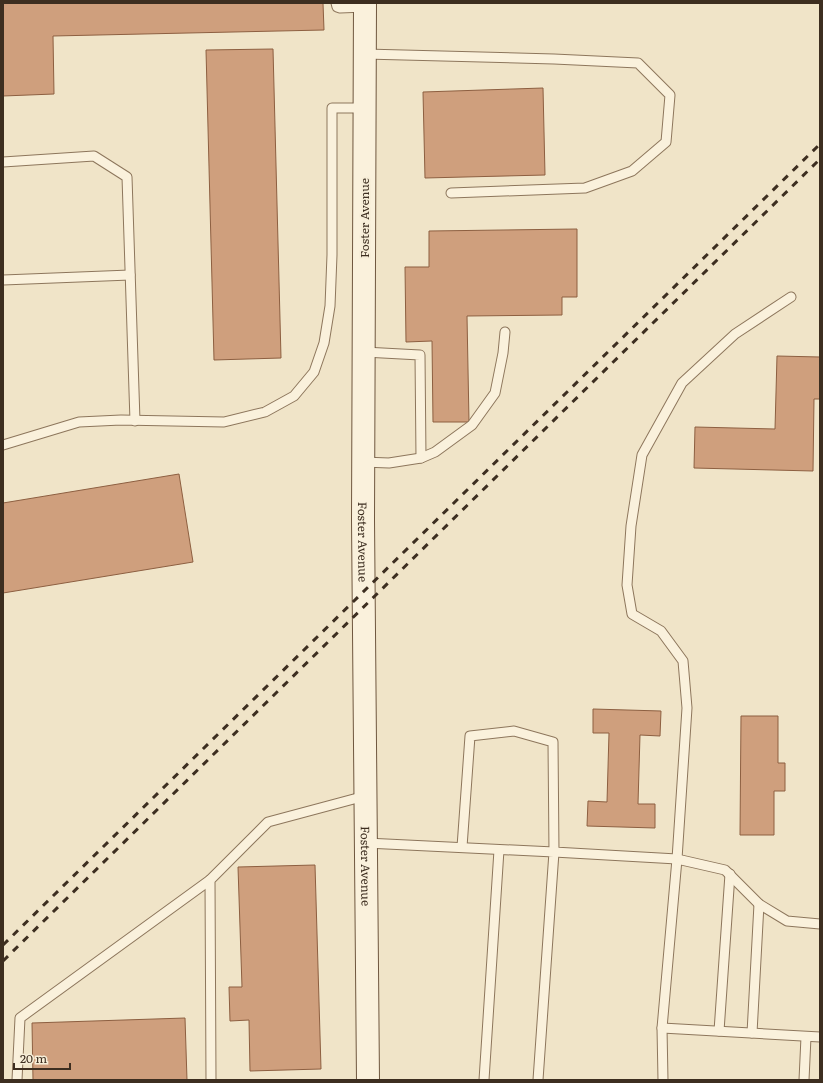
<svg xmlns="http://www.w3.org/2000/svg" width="823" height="1083" font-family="Literata,serif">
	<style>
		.building { fill: #cf9f7d; stroke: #8d5f41 }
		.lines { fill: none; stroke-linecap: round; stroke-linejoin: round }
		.lane-casing { stroke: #8d765c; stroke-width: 11 }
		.secondary-casing { stroke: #6f573f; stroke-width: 24 }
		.lane { stroke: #faf1dc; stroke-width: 9 }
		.secondary { stroke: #faf1dc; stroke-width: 22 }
		.rail { stroke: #3d2e20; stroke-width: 3; stroke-dasharray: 7 7; stroke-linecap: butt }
		.labels { text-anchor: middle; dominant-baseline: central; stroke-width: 4; stroke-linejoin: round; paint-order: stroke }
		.street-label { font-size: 12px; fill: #3d2e20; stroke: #f7eed8 }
	</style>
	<rect width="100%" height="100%" fill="#f0e4c8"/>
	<g class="building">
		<path d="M3 3H323L324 30 53 36 54 94 3 96Z"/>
		<path d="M273 49 281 358 214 360 206 50Z"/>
		<path d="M543 88 545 175 425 178 423 92Z"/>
		<path d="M577 229V297H562V315L467 316 469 422H433L432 341 406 342 405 267H429V231Z"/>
		<path d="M777 356 820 357V399H814L813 471 694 468 695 427 775 429Z"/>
		<path d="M179 474 193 562 3 593V503Z"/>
		<path d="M593 709 661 711 660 736 640 735 638 804H655V828L587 826 588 801 607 802 609 733H593Z"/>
		<path d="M741 716H778V763H785V791H774V835H740Z"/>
		<path d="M315 865 321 1069 250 1071 249 1020 230 1021 229 987H242L238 867Z"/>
		<path d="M185 1018 187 1080H33L32 1023Z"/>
	</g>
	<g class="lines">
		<g class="lane-casing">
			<g id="lane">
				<path d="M336 3 337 7 340 8 365 7"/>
				<path d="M365 54 554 59 638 63 670 95 666 142 632 171 585 188 451 193"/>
				<path d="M3 162 94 156 127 177 135 421"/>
				<path d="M3 280 130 275"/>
				<path d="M364 352 420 355 421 458"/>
				<path d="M3 445 79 422 121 420 224 422 265 412 294 396 314 372 324 343 330 306 332 255V108H365"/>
				<path d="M363 462 389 463 421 458 435 452 472 425 495 393 503 353 505 332"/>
				<path d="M366 843 554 852 538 1080"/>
				<path d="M462 847 470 736 514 731 553 742 554 852 677 859 725 870 759 904 787 921 820 924"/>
				<path d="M662 1028 820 1037"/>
				<path d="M719 1031 730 874"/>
				<path d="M752 1033 759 904"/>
				<path d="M17 1080 20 1018 210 880"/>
				<path d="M211 1080 210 880 268 822 365 796"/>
				<path d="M484 1080 499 850"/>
				<path d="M663 1080 662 1028 677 859 687 708 683 661 661 631 632 614 627 585 631 526 642 455 682 383 735 334 791 297"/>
				<path d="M804 1080 806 1037"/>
			</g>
		</g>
		<g class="secondary-casing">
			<g id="secondary">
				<path id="s1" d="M365 3 363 520 368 1080"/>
			</g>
		</g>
		<use href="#lane" class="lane"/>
		<use href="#secondary" class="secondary"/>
		<g class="rail">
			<path d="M3 945 820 144"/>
			<path d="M3 961 820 159"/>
		</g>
	</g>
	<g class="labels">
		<g class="street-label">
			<text transform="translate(364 218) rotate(-90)">Foster Avenue</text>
			<text stroke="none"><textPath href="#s1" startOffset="539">Foster Avenue</textPath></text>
			<text stroke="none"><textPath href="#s1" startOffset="863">Foster Avenue</textPath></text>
		</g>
	</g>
	<rect width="823" height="1083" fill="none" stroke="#3d2e20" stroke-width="8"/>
	<path d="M14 1063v6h56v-6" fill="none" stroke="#3d2e20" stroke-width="2"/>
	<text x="20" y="1063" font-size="12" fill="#3d2e20" stroke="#f7eed8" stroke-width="3" paint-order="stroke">20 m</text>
</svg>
